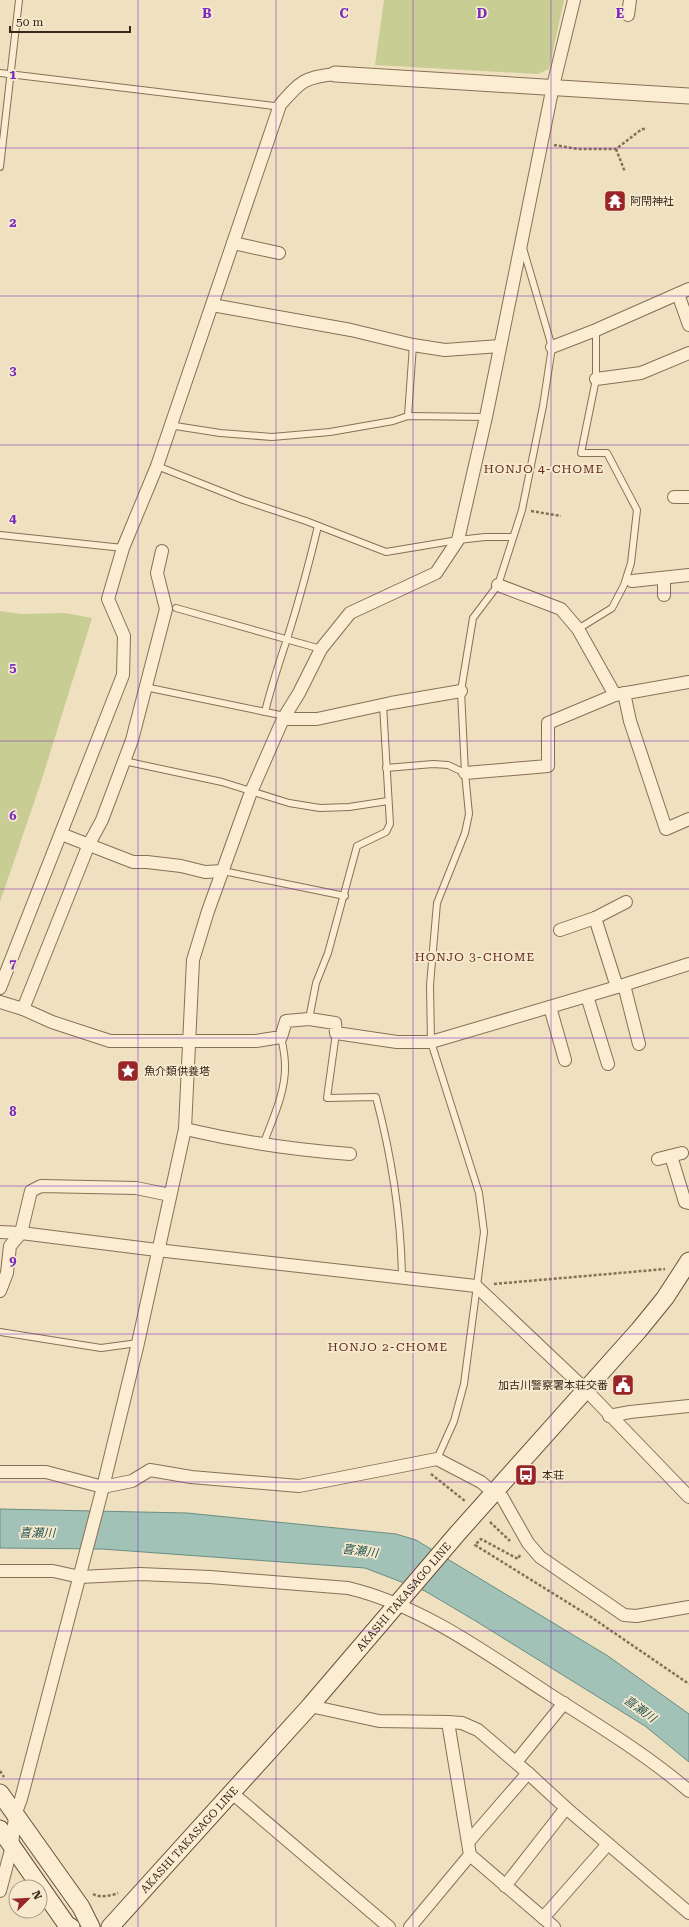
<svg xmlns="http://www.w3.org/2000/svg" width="689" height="1927" font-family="'Roboto Serif','Noto Sans JP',serif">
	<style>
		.green { fill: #c7cd93 }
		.water { fill: #a2c1b7; stroke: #698e84 }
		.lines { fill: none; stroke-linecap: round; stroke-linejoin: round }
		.service-casing { stroke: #887057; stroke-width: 8 }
		.minor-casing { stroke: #887057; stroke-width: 14 }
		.tertiary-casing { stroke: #887057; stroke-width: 17 }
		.secondary-casing { stroke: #6a513a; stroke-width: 19 }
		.path { stroke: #887057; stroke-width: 2.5; stroke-dasharray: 3 2; stroke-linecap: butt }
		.service { stroke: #faedd2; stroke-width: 6 }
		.minor { stroke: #faedd2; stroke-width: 12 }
		.tertiary { stroke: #faedd2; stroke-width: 15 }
		.secondary { stroke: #faedd2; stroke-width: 17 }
		.grid { fill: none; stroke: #7b2cbf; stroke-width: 1; stroke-opacity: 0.55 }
		.labels { text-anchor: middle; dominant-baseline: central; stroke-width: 3.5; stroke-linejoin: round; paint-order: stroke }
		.poi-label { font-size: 11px; fill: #37281c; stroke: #f6eace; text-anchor: start }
		.street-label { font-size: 11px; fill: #37281c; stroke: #f6eace }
		.neighbourhood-label { font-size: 12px; letter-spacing: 1px; fill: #65281a; stroke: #f6eace }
		.water-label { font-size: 12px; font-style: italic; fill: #2a5753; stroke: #f6eace }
		.grid-label { font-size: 13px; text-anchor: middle; font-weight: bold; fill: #7b2cbf; stroke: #f6eace; stroke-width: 3.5; stroke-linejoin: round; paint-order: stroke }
	</style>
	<rect width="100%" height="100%" fill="#efe0bf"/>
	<g class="green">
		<path d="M384 0H564L549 69 538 74 375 65Z"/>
		<path d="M0 611 21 614 65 613 92 618 41 782 0 902Z"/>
	</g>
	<path class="water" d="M0 1509 187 1513 396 1534 416 1540 608 1656 689 1714V1762L645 1726 474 1620 425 1591 365 1568 102 1549 0 1548Z"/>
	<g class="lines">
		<g class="service-casing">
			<g id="service">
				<path d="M0 73 274 106"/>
				<path d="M0 167 19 0"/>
				<path d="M408 416 413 345"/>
				<path d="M169 425 220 433 272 437 330 432 393 421 408 416 486 417"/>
				<path d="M157 466 243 500 306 521 386 552 458 540 485 537H513"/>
				<path d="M0 535 123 548"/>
				<path d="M176 608 321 649"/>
				<path d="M578 629 612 608 624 585 631 563 637 510 607 453H581L596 379V330"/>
				<path d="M145 687 285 716"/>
				<path d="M265 712C271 687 279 663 287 639 299 601 309 564 318 526"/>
				<path d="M124 761 222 782 289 803 320 808 349 807 388 801"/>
				<path d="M386 768 433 764 448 765 465 773"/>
				<path d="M223 871 345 896"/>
				<path d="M309 1019 316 983 328 953 357 846 386 832 390 824 383 705"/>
				<path d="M336 1033 327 1098 376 1097C392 1158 401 1214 402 1277"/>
				<path d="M263 1145C272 1120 286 1092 285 1065 285 1055 283 1046 281 1037"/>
				<path d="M0 1332 101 1348 138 1343"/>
				<path d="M437 1459 454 1421 464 1384 484 1232 479 1193 431 1042 430 985 437 903 465 833 469 814 465 773 461 691 473 618 498 585 522 510 543 406 552 347 523 248"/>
			</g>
		</g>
		<g class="minor-casing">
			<g id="minor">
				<path d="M628 15 630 0"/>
				<path d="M233 243 279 253"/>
				<path d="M678 294 689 325"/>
				<path d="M212 305 351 330 413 345 445 350 500 346"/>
				<path d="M552 347 596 330 689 289"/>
				<path d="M596 379 641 373 689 353"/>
				<path d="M674 497H689"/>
				<path d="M664 578V595"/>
				<path d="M632 581 689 575"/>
				<path d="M498 585 561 609 578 629 615 695"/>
				<path d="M624 693 630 721 666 829 689 819"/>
				<path d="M283 719H317L391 703 461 691"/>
				<path d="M465 773 548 766V723L615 695 689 682"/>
				<path d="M61 834 133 862H147L181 866 205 872 223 871"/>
				<path d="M595 918 617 987"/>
				<path d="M560 930 595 918 626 902"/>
				<path d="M624 985 639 1044"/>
				<path d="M0 988 123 675 124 636 108 599 123 548 157 466 280 105C300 82 304 77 335 74"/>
				<path d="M587 996 608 1064"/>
				<path d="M0 1002 23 1009 52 1022 110 1041H256L281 1037 286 1021 309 1019 335 1023 336 1033 397 1042H431L617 987 689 964"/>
				<path d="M550 1007 565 1060"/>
				<path d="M23 1009 89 844 102 820 132 740 166 609 157 573 162 551"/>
				<path d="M185 1129C241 1142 293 1150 350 1154"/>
				<path d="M671 1156 685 1202 689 1203"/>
				<path d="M658 1159 682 1153"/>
				<path d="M0 1232 21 1233 157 1250 476 1286 585 1389 689 1497"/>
				<path d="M0 1291 7 1273 10 1246 21 1233 31 1191 41 1186 136 1188 170 1195"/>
				<path d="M609 1416 630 1412 689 1406"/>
				<path d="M0 1472H46L103 1487 132 1481 150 1470 191 1477 299 1486 437 1459 481 1482 494 1493 502 1497 528 1543 540 1557 624 1615 636 1616 689 1607"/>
				<path d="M0 1571H53L80 1577 140 1574 210 1577 348 1588C423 1606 486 1653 549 1694 596 1724 646 1754 689 1791"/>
				<path d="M310 1706 379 1721 448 1722 462 1723 478 1730 528 1773 566 1808 689 1913"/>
				<path d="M448 1722 470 1855 554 1927"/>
				<path d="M516 1762 564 1703"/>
				<path d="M232 1793 389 1927"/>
				<path d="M469 1841 528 1773"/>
				<path d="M505 1886 566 1808"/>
				<path d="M0 1891 12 1846 15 1815 21 1799 103 1487 138 1343 185 1129 193 960 208 911 251 792 283 719 299 693 321 649 350 613 436 573 458 540 486 417 553 86 574 0"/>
				<path d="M543 1918 608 1844"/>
				<path d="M410 1927 470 1855"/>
			</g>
		</g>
		<g class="tertiary-casing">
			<path id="tertiary" d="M335 74 689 96"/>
		</g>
		<g class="secondary-casing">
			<g id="secondary">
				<path d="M0 1793 81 1907 91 1927"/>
				<path d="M0 1829 67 1925 71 1927"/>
				<path id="s1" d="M110 1927 310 1706 457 1534 639 1330 665 1298 689 1261"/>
			</g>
		</g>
		<g class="path">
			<path d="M554 145 578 149H616L642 129H647"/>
			<path d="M616 149 625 172"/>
			<path d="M531 511 561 516"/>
			<path d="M494 1284 665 1269"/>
			<path d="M431 1474 465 1501"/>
			<path d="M490 1522 510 1541"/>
			<path d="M520 1555 518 1559 481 1539 475 1545 591 1617 689 1684"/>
			<path d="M0 1771 4 1777"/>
			<path d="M93 1894C100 1898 111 1896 118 1893"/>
		</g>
		<use href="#service" class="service"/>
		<use href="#minor" class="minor"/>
		<use href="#tertiary" class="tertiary"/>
		<use href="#secondary" class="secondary"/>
	</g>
	<path class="grid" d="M138 0V1927M276 0V1927M413 0V1927M551 0V1927M0 148H689M0 296H689M0 445H689M0 593H689M0 741H689M0 889H689M0 1038H689M0 1186H689M0 1334H689M0 1482H689M0 1631H689M0 1779H689"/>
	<defs>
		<g id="temple-square" transform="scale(1.15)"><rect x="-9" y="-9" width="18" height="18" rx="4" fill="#992528" stroke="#f6eace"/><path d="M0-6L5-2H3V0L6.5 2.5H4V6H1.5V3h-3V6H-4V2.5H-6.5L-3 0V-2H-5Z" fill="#fff"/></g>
		<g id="sight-square" transform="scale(1.15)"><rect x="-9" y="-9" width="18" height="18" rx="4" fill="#992528" stroke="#f6eace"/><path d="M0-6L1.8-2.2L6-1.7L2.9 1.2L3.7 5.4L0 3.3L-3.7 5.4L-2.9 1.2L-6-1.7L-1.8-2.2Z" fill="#fff"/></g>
		<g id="civic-square" transform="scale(1.15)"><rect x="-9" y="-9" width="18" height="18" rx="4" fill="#992528" stroke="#f6eace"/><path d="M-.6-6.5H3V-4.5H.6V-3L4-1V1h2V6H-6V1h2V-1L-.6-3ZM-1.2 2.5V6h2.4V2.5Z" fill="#fff"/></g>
		<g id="bus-square" transform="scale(1.15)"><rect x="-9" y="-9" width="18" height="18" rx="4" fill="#992528" stroke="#f6eace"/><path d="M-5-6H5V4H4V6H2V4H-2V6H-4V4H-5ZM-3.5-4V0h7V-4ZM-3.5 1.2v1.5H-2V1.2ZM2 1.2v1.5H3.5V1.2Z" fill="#fff"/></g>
	</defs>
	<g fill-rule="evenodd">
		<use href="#temple-square" x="615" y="201"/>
		<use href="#sight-square" x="128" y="1071"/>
		<use href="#civic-square" x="623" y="1385"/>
		<use href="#bus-square" x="526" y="1475"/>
	</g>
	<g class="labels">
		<g class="poi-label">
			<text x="630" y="201">阿閇神社</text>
			<text x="144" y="1071">魚介類供養塔</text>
			<text x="608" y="1385" text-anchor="end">加古川警察署本荘交番</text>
			<text x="542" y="1475">本荘</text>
		</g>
		<g class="street-label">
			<text stroke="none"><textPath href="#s1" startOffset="442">AKASHI TAKASAGO LINE</textPath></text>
			<text stroke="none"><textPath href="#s1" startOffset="118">AKASHI TAKASAGO LINE</textPath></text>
		</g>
		<g class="neighbourhood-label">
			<text x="544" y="469">HONJO 4-CHOME</text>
			<text x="475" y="957">HONJO 3-CHOME</text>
			<text x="388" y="1347">HONJO 2-CHOME</text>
		</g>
		<g class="water-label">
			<text transform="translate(37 1533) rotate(1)">喜瀬川</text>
			<text transform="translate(360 1551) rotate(7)">喜瀬川</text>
			<text transform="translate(640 1709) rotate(36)">喜瀬川</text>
		</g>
	</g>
	<g class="grid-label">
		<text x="207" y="18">B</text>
		<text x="344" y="18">C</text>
		<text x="482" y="18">D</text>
		<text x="620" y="18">E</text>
		<text x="13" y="79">1</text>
		<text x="13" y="227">2</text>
		<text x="13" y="375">3</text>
		<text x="13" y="523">4</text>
		<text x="13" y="672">5</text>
		<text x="13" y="820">6</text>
		<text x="13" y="968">7</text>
		<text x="13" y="1116">8</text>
		<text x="13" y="1265">9</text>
	</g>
	<g transform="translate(28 1899) rotate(66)"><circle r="19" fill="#f6eace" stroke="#aa9c87"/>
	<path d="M0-3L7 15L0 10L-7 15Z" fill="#992528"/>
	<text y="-6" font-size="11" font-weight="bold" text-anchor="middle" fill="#37281c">N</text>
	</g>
	<path d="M10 26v6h120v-6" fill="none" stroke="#37281c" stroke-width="2"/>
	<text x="16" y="26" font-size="12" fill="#37281c" stroke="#f6eace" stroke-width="3" paint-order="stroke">50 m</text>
</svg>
